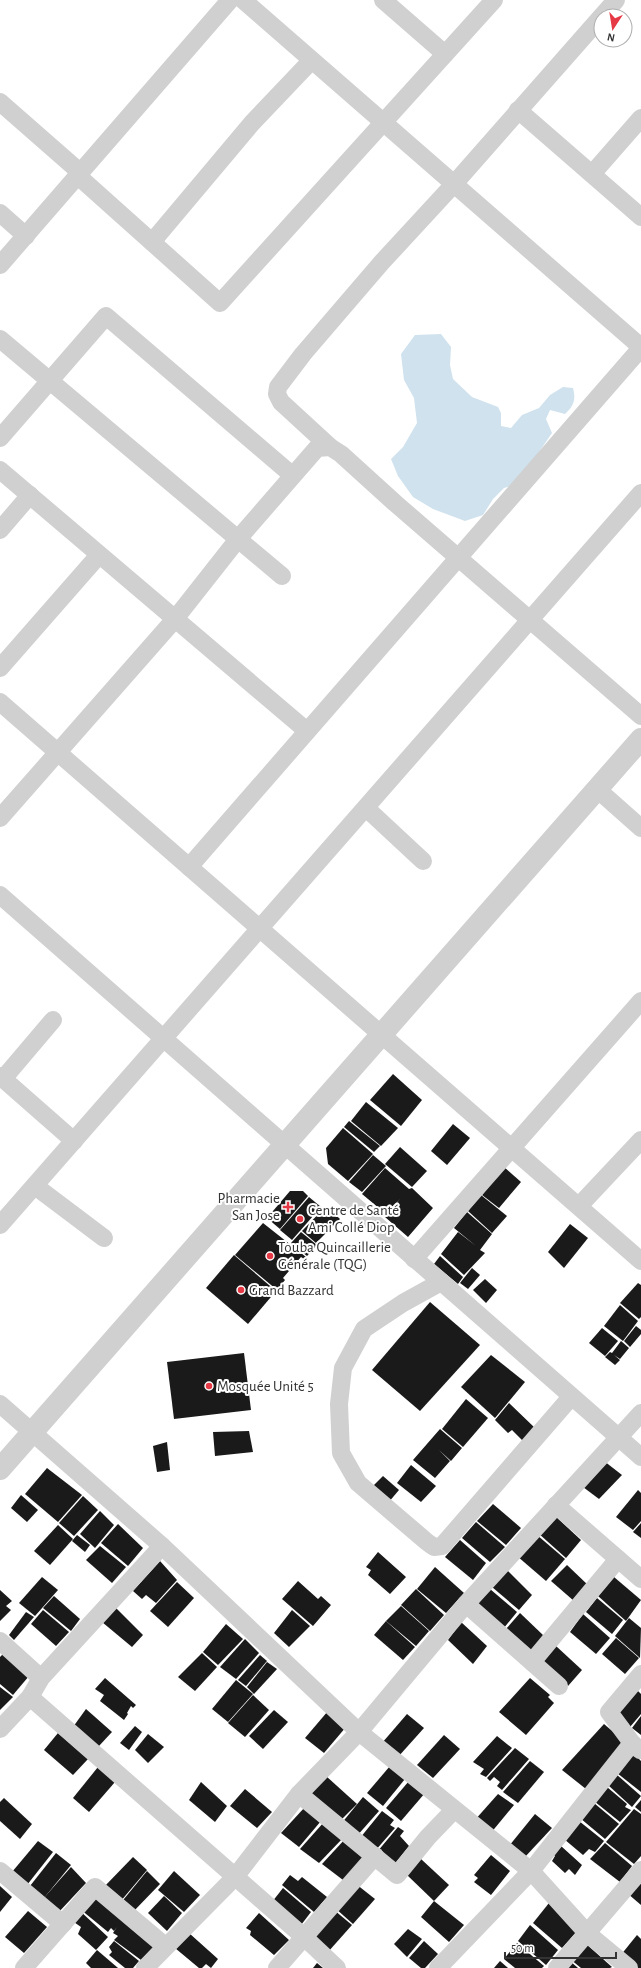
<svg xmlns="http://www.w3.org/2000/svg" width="641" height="1968" font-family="'Alegreya Sans',sans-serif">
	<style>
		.water { fill: #cfe2ee }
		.building { fill: #1a1a1a }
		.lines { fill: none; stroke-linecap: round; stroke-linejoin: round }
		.minor { stroke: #d0d0d0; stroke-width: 18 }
		.tertiary { stroke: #d0d0d0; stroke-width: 22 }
		.poi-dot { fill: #e63946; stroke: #fff; stroke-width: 1.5 }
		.labels { text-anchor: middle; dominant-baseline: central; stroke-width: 4; stroke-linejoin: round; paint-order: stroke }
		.poi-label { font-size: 15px; fill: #333; stroke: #fff; text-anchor: start }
	</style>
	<rect width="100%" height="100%" fill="#fff"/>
	<path class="water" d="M441 334 451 347 450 365 453 379 472 397 498 407 501 413V426L511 428 522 415 539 408 550 395 563 387 573 388C576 399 574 406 565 414L550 410 546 419 552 433 517 484 504 488 493 499 483 515 465 521 433 509 413 497 398 476 391 459 403 447 417 423 414 398 404 380 401 354 415 335Z"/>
	<g class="building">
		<path d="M393 1074 422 1100 401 1126 370 1100Z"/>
		<path d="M366 1102 398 1128 381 1146 351 1121Z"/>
		<path d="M349 1121 380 1146 374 1152 344 1127Z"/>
		<path d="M453 1124 470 1138 447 1165 431 1151Z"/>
		<path d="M343 1128 373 1154 348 1181 328 1164 326 1148Z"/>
		<path d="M400 1147 427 1171 412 1187 385 1164Z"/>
		<path d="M373 1155 386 1166 362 1192 349 1182Z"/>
		<path d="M504 1167 521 1182 499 1208 482 1195Z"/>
		<path d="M385 1168 409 1189 412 1188 433 1208 408 1237 385 1217 400 1199 386 1214 362 1194Z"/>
		<path d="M290 1191H303L308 1196 280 1229 267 1218Z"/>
		<path d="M481 1195 507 1216 492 1233 468 1211Z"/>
		<path d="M309 1197 321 1207 292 1240 280 1230Z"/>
		<path d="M326 1206 340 1219 316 1243 302 1231Z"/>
		<path d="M467 1212 492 1234 480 1250 485 1253 464 1275 441 1254 458 1232 476 1246 454 1228Z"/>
		<path d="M263 1223 306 1257 304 1259 301 1257 283 1278 285 1280 277 1290 235 1255Z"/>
		<path d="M570 1224 588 1238 564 1268 548 1252Z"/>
		<path d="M301 1232 317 1245 307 1256 291 1243Z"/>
		<path d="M234 1255 276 1291 248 1324 206 1288Z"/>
		<path d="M440 1256 463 1277 458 1284 434 1264Z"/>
		<path d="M472 1268 480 1275 468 1289 460 1283Z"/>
		<path d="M485 1279 497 1290 486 1303 473 1290Z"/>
		<path d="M638 1283 641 1285V1317L639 1319 620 1303Z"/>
		<path d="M430 1302 480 1345 420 1411 372 1370Z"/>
		<path d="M620 1305 638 1321 623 1341 604 1326Z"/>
		<path d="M636 1326 641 1330V1334L630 1347 624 1341Z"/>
		<path d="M602 1328 618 1341 605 1356 589 1343Z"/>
		<path d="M621 1341 629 1348 620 1359 614 1355 620 1360 615 1365 605 1357 610 1352 612 1353Z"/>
		<path d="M244 1353 251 1410 174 1419 167 1362Z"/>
		<path d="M491 1355 525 1382 495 1418 461 1387Z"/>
		<path d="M466 1399 488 1418 463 1447 442 1429Z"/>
		<path d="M509 1403 535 1428 524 1442 512 1430 508 1433 495 1420Z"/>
		<path d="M440 1429 462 1448 451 1461 439 1450 450 1461 435 1478 413 1460Z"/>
		<path d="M249 1431 253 1452 215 1456 213 1432Z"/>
		<path d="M167 1442 170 1470 157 1472 153 1446Z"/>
		<path d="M604 1461 622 1475 599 1499 583 1487Z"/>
		<path d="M411 1465 436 1486 421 1502 397 1483Z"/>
		<path d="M47 1468 82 1495 58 1522 25 1494Z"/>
		<path d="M383 1476 399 1490 388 1503 371 1488Z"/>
		<path d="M638 1490 641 1493V1521L633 1530 616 1517Z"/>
		<path d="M21 1495 38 1510 27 1522 11 1508Z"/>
		<path d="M83 1496 98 1510 74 1536 59 1523Z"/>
		<path d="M493 1504 521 1528 506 1545 477 1521Z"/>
		<path d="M100 1511 114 1525 95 1548 80 1534Z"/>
		<path d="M554 1515 581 1540 566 1558 538 1533Z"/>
		<path d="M476 1522 505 1547 490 1562 462 1538Z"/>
		<path d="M641 1523V1538L633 1532Z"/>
		<path d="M118 1524 143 1548 128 1566 101 1543Z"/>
		<path d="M58 1525 73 1539 50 1565 34 1551Z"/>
		<path d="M77 1535 90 1545 85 1552 72 1541Z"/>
		<path d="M537 1535 565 1559 546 1581 517 1556Z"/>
		<path d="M460 1540 486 1563 473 1580 445 1557Z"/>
		<path d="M100 1546 126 1567 112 1583 86 1560Z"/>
		<path d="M378 1552 406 1577 390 1594 368 1575 371 1570 366 1567Z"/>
		<path d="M160 1561 177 1580 156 1603 146 1595 142 1599 133 1591Z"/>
		<path d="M567 1565 589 1586 574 1601 551 1581Z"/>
		<path d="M435 1567 464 1593 446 1613 417 1589Z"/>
		<path d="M507 1570 532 1595 519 1610 492 1587Z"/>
		<path d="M42 1577 58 1590 35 1616 19 1603Z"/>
		<path d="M614 1577 641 1600 626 1621 598 1596Z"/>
		<path d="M298 1581 318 1599 321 1596 331 1605 313 1626 282 1599Z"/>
		<path d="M177 1582 194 1598 168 1627 150 1611Z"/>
		<path d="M416 1589 444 1615 430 1631 401 1605Z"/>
		<path d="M490 1589 517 1612 503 1629 476 1606Z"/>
		<path d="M0 1590 12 1601 6 1606 11 1610 0 1621Z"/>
		<path d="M54 1596 80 1619 71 1631 43 1608Z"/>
		<path d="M597 1598 623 1620 612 1634 586 1612Z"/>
		<path d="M401 1606 429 1631 416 1646 386 1621Z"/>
		<path d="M115 1607 143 1635 132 1647 102 1622Z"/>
		<path d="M43 1610 69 1632 56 1646 31 1624Z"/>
		<path d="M292 1610 310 1626 289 1647 274 1633Z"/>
		<path d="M26 1612 34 1617 14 1640 9 1635Z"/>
		<path d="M520 1613 544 1636 531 1652 506 1629Z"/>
		<path d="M583 1614 610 1638 596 1654 570 1632Z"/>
		<path d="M629 1618 641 1628 640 1658 615 1636Z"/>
		<path d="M386 1621 415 1647 403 1660 374 1635Z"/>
		<path d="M461 1622 487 1646 473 1664 448 1640Z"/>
		<path d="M226 1624 243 1639 218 1665 203 1652Z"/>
		<path d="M616 1638 639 1658 625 1674 602 1654Z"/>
		<path d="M245 1639 259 1653 236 1679 220 1667Z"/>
		<path d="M556 1646 582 1670 568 1686 540 1664Z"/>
		<path d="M202 1653 217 1667 195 1691 178 1677Z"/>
		<path d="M3 1654 29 1676 13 1695 0 1684V1657Z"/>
		<path d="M260 1655 267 1661 246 1686 238 1680Z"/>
		<path d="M267 1662 277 1669 254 1694 247 1687Z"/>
		<path d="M105 1678 136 1705 133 1708 131 1706 127 1713 128 1714 124 1720 100 1701 104 1695 95 1689Z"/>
		<path d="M530 1678 550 1695 548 1697 554 1703 526 1735 499 1712Z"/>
		<path d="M236 1680 253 1694 228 1722 212 1709Z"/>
		<path d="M0 1687 13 1697 0 1710Z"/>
		<path d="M636 1689 641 1694V1714L630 1727 613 1713Z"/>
		<path d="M253 1695 269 1710 245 1737 228 1723Z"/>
		<path d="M86 1709 112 1732 98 1747 73 1727Z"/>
		<path d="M274 1710 288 1722 263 1749 249 1736Z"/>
		<path d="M328 1711 346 1727 324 1753 305 1738Z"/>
		<path d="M407 1714 424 1728 398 1757 382 1743Z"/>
		<path d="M641 1716V1735L632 1728Z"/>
		<path d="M604 1724 625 1742 586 1789 562 1770Z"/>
		<path d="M135 1726 142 1732 129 1750 120 1743Z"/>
		<path d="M58 1733 88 1759 73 1775 44 1750Z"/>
		<path d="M148 1734 164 1747 148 1763 135 1750Z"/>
		<path d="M444 1735 460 1749 433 1778 417 1765Z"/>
		<path d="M497 1736 512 1748 486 1777 480 1774 484 1769 473 1762Z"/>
		<path d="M515 1748 529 1759 502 1790 497 1786 500 1782 494 1777 490 1781 487 1778Z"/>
		<path d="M633 1753 641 1761V1792L617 1773Z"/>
		<path d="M530 1761 544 1772 518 1803 503 1792Z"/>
		<path d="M390 1766 405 1779 383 1806 367 1793Z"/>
		<path d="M98 1767 115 1782 89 1812 73 1798Z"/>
		<path d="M616 1774 641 1796 632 1807 608 1785Z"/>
		<path d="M326 1776 357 1804 341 1820 310 1795Z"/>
		<path d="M409 1781 425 1793 401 1821 386 1808Z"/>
		<path d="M201 1782 227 1806 215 1822 189 1800Z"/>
		<path d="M607 1787 627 1804 625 1807 631 1810 620 1822 594 1801Z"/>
		<path d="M245 1789 272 1812 257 1828 230 1806Z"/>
		<path d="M498 1794 514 1805 490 1834 474 1821Z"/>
		<path d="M363 1797 379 1811 356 1837 341 1824Z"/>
		<path d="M4 1798 32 1824 20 1839 0 1821V1802Z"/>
		<path d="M641 1800V1812L635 1807Z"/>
		<path d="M594 1803 619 1824 605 1839 580 1818Z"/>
		<path d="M305 1807 321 1821 299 1847 281 1833Z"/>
		<path d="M634 1809 641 1814V1856L634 1864 606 1842Z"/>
		<path d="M382 1811 394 1820 390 1825 395 1828 375 1851 360 1838Z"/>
		<path d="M535 1814 552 1828 524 1858 509 1846Z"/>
		<path d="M579 1821 604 1841 595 1852 589 1849 583 1855 564 1839Z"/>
		<path d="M324 1822 343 1838 319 1863 300 1849Z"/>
		<path d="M398 1827 404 1831 400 1836 409 1846 394 1865 377 1852Z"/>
		<path d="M346 1838 365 1855 343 1880 322 1864Z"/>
		<path d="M38 1841 53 1852 27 1885 12 1872Z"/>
		<path d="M605 1843 632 1866 620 1882 590 1859Z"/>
		<path d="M561 1846 582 1865 575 1875 569 1869 565 1873 552 1861 555 1856 552 1853 558 1847 560 1848Z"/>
		<path d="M56 1853 71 1865 44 1898 30 1886Z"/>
		<path d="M491 1855 510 1871 491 1895 474 1882 478 1878 474 1875Z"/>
		<path d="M133 1857 147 1870 120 1902 103 1888Z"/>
		<path d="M421 1859 449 1885 434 1901 407 1875Z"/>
		<path d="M71 1867 86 1883 57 1914 42 1900Z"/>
		<path d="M147 1871 160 1884 131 1914 119 1905Z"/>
		<path d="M174 1871 200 1895 184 1912 158 1890Z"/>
		<path d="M290 1875 298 1881 302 1877 327 1897 314 1912 282 1885Z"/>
		<path d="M641 1877V1905L627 1893Z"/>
		<path d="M356 1884 375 1899 353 1924 335 1908Z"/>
		<path d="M0 1886 12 1897 0 1912Z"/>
		<path d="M283 1888 311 1912 301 1925 272 1902Z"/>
		<path d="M95 1893 155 1945 141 1960 114 1940 118 1936 113 1933 117 1927 114 1931 111 1928 108 1932 80 1909Z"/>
		<path d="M164 1896 182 1913 167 1931 148 1913Z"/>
		<path d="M434 1901 464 1925 449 1942 421 1917Z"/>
		<path d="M549 1903 579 1929 562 1948 533 1923Z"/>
		<path d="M79 1910 108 1937 96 1950 78 1934 81 1927 71 1920Z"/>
		<path d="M334 1910 352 1925 328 1952 314 1934Z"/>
		<path d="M28 1911 47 1927 24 1953 5 1937Z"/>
		<path d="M259 1913 289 1940 274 1955 250 1935 251 1931 246 1928Z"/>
		<path d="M530 1925 558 1950 546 1965 518 1941Z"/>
		<path d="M408 1929 422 1939 407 1957 394 1944Z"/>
		<path d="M189 1933 218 1959 211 1968 206 1964 202 1968H199L175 1948Z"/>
		<path d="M637 1935 641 1939V1968H634L620 1956Z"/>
		<path d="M114 1941 139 1961 133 1968H125L109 1955 112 1952 109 1947Z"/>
		<path d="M424 1941 438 1954 425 1968H421L409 1958Z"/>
		<path d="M584 1942 612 1967 610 1968H581L570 1959Z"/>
		<path d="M517 1943 544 1966 542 1968H515L504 1959Z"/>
		<path d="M97 1950 118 1968H91L86 1963Z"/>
		<path d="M500 1961 508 1968H494Z"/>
		<path d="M570 1961 578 1968H565Z"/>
		<path d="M317 1963 323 1968H313Z"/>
	</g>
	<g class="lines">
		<g class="minor">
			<path d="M243 0 641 347"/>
			<path d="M383 0 445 54"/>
			<path d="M602 16 616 0"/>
			<path d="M0 102 81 173"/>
			<path d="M518 110 641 217"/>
			<path d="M592 174 641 118"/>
			<path d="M78 176 220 303 494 0"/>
			<path d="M0 213 26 236"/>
			<path d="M152 242 252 123 311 61"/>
			<path d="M0 265 230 0"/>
			<path d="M0 339 282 576"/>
			<path d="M0 438 106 316 292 475"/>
			<path d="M330 447 281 402 277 394 278 387 303 354 382 262 454 184 601 17"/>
			<path d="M0 470 307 731"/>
			<path d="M0 530 30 495"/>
			<path d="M0 668 99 555"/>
			<path d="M0 702 641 1261"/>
			<path d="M597 789 641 828"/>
			<path d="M366 808 423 861"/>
			<path d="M0 818 175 619 238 539 317 448 330 447 341 454 395 503 641 716"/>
			<path d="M189 867 641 348"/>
			<path d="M0 895 641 1457"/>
			<path d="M0 1076 74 1141"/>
			<path d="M3 1079 53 1020"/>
			<path d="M35 1186 104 1238"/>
			<path d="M579 1206 641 1140"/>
			<path d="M0 1225 641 493"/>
			<path d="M414 1259 641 1001"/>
			<path d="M441 1282 403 1303 364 1329 343 1368 339 1404 341 1453 358 1483 427 1542 434 1547 442 1546 571 1397"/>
			<path d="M0 1404 162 1546 359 1732 531 1871 588 1934 629 1968"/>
			<path d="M556 1505 641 1579"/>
			<path d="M466 1604 559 1686"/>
			<path d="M0 1641 41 1678"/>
			<path d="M532 1662 618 1559"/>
			<path d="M30 1697 304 1937 337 1968"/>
			<path d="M0 1729 30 1697 41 1678 162 1546"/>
			<path d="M640 1750 632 1743 609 1712 641 1674"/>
			<path d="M299 1794 397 1875 428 1837 454 1810"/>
			<path d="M0 1871 63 1924"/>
			<path d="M24 1968 95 1887 165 1946"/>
			<path d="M145 1968 235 1877 299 1794 359 1732 466 1604 641 1413"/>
			<path d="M277 1968 375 1856"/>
			<path d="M438 1968 531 1871 632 1743"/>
			<path d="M557 1968 641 1870"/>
		</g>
		<path class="tertiary" d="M0 1469 641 739"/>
	</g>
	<g class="poi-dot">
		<path d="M286 1201h4v4h4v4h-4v4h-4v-4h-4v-4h4z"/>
		<circle cx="300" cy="1219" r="4"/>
		<circle cx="270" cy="1256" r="4"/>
		<circle cx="241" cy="1290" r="4"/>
		<circle cx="209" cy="1386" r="4"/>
	</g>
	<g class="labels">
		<g class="poi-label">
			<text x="280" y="1198" text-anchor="end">Pharmacie<tspan x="280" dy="17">San Jose</tspan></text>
			<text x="308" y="1210">Centre de Santé<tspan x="308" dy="17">Ami Collé Diop</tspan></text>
			<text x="278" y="1247">Touba Quincaillerie<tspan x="278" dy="17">Générale (TQG)</tspan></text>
			<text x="249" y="1290">Grand Bazzard</text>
			<text x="217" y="1386">Mosquée Unité 5</text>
		</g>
	</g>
	<g transform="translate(613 28) rotate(192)"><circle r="19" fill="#ffffff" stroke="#adadad"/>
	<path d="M0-3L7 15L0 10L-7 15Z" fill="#e63946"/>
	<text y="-6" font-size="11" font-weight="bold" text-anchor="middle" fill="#333333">N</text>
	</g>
	<path d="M505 1952v6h111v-6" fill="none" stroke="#333333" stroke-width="2"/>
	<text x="511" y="1952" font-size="12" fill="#333333" stroke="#ffffff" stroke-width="3" paint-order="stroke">50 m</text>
</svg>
